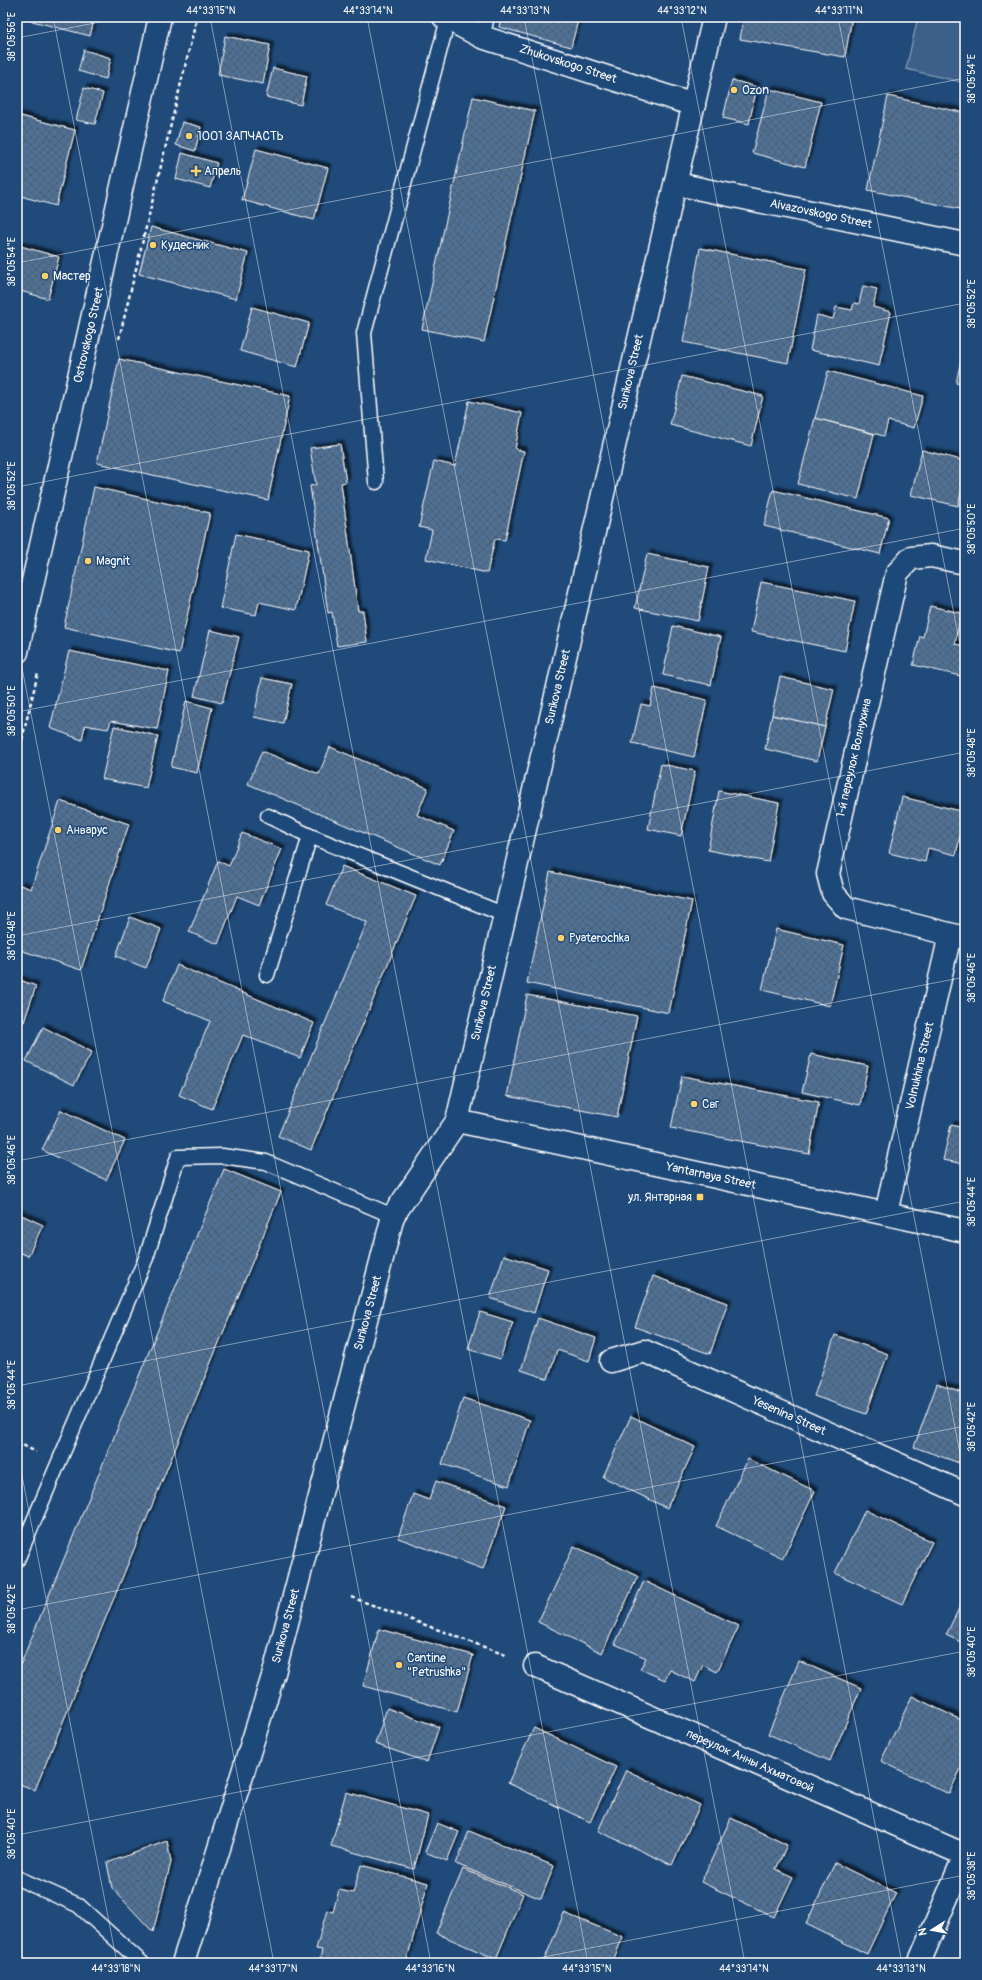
<svg xmlns="http://www.w3.org/2000/svg" width="982" height="1980" font-family="Pangolin,sans-serif">
	<style>
		.green { fill: #3c618b; stroke: #9eb0c5 }
		.building { fill: url(#building-cross-hatch); stroke: #fff; filter: url(#shadow) }
		.lines { fill: none; stroke-linecap: round; stroke-linejoin: round }
		.lane-casing { stroke: #fff; stroke-width: 17 }
		.street-casing { stroke: #fff; stroke-width: 25 }
		.secondary-casing { stroke: #fff; stroke-width: 25 }
		.path { stroke: #fff; stroke-width: 2.5; stroke-dasharray: 4 3; stroke-linecap: butt }
		.lane { stroke: #1f4a7a; stroke-width: 14 }
		.street { stroke: #1f4a7a; stroke-width: 22 }
		.secondary { stroke: #1f4a7a; stroke-width: 22 }
		.ticks { fill: none; stroke: #fff; stroke-width: 1; stroke-opacity: 0.45 }
		.poi-dot { fill: #ffd166; stroke: #1f4a7a; stroke-width: 1.5 }
		.labels { text-anchor: middle; dominant-baseline: central; stroke-width: 3; stroke-linejoin: round; paint-order: stroke }
		.street-label { font-size: 12px; fill: #fff; stroke: #1f4a7a }
		.poi-label { font-size: 12px; fill: #fff; stroke: #1f4a7a; text-anchor: start }
		.neatline { fill: none; stroke: #fff; stroke-width: 1.5 }
		.ticks-label { font-size: 10px; text-anchor: middle; fill: #fff }
	</style>
	<defs>
		<pattern id="building-cross-hatch" width="8" height="8" patternUnits="userSpaceOnUse"><rect width="8" height="8" fill="#507197"/><path d="M0 0l8 8M0 8l8-8" fill="none" stroke="#4e5b6a"/></pattern>
		<filter id="shadow"><feDropShadow dx="3.5" dy="-3.5" stdDeviation="1" flood-color="#0009"/></filter>
	</defs>
	<rect width="100%" height="100%" fill="#1f4a7a"/>
	<filter id="ink" filterUnits="userSpaceOnUse"><feTurbulence type="fractalNoise" baseFrequency=".025" numOctaves="2"/><feDisplacementMap in="SourceGraphic" scale="8" xChannelSelector="R" yChannelSelector="G"/><feConvolveMatrix kernelMatrix="1 2 1 2 8 2 1 2 1" color-interpolation-filters="sRGB"/></filter>
	<g filter="url(#ink)">
		<path class="green" d="M918 17H965V83L906 69Z"/>
		<g class="building">
			<path d="M17 17H95L90 36Z"/>
			<path d="M501 17H579L571 47 499 27Z"/>
			<path d="M744 17H852L845 57 740 39Z"/>
			<path d="M225 36 270 45 263 84 218 75Z"/>
			<path d="M84 50 111 58 106 79 78 71Z"/>
			<path d="M273 68 307 76 301 105 266 97Z"/>
			<path d="M732 80 757 87 749 124 723 118Z"/>
			<path d="M84 88 103 93 95 124 76 120Z"/>
			<path d="M769 89 821 102 805 167 752 153Z"/>
			<path d="M888 96 965 113V210L868 190Z"/>
			<path d="M473 97 535 111 484 342 422 329Z"/>
			<path d="M17 115 75 130 56 206 17 195Z"/>
			<path d="M182 122 201 127 195 151 176 145Z"/>
			<path d="M256 149 328 168 314 220 242 200Z"/>
			<path d="M182 153 217 163 210 188 176 179Z"/>
			<path d="M151 227 248 253 236 299 139 274Z"/>
			<path d="M17 245 59 257 48 299 17 290Z"/>
			<path d="M700 248 806 269 788 363 683 342Z"/>
			<path d="M863 286 877 289 873 307 891 312 879 366 810 350 817 315 833 319 836 307 852 310 854 303 859 304Z"/>
			<path d="M252 307 309 323 297 367 240 351Z"/>
			<path d="M965 342V385L956 383Z"/>
			<path d="M119 359 290 396 268 500 97 463Z"/>
			<path d="M828 371 923 396 914 428 888 421 884 436 815 418Z"/>
			<path d="M682 376 763 396 751 446 670 425Z"/>
			<path d="M469 401 522 413 515 449 524 451 505 540 495 539 487 573 426 559 432 530 419 527 434 461 455 466Z"/>
			<path d="M815 418 874 434 858 499 798 484Z"/>
			<path d="M340 444 346 482 341 483 358 611H363L367 642 337 646 332 612 328 613 310 486 316 485 310 448Z"/>
			<path d="M922 450 965 461V476L958 506 911 495Z"/>
			<path d="M94 487 210 513 179 653 64 627Z"/>
			<path d="M773 490 889 518 880 554 764 526Z"/>
			<path d="M236 534 309 550 296 610 259 602 256 615 220 608Z"/>
			<path d="M647 554 709 567 698 621 635 608Z"/>
			<path d="M761 582 855 601 845 651 751 632Z"/>
			<path d="M930 606 961 613 955 644 965 646V677L913 665 920 636 923 637Z"/>
			<path d="M673 626 721 637 711 685 663 675Z"/>
			<path d="M210 630 239 637 222 703 194 696Z"/>
			<path d="M69 651 169 671 157 729 111 721 108 729 85 725 82 740 50 728Z"/>
			<path d="M780 677 834 689 825 727 772 715Z"/>
			<path d="M262 678 292 684 283 723 254 717Z"/>
			<path d="M654 688 707 700 694 757 632 743 641 704 650 706Z"/>
			<path d="M186 701 212 708 197 773 171 767Z"/>
			<path d="M772 715 825 727 817 761 765 749Z"/>
			<path d="M114 726 158 736 146 788 102 779Z"/>
			<path d="M330 747 428 788 417 815 454 831 440 865 248 784 262 751 319 774Z"/>
			<path d="M661 764 695 771 681 836 648 829Z"/>
			<path d="M719 791 779 803 768 862 708 850Z"/>
			<path d="M902 797 965 812 956 855 928 848 925 862 889 853Z"/>
			<path d="M60 801 129 824 81 970 17 949V893L20 885 31 889Z"/>
			<path d="M242 833 282 849 259 905 237 896 218 944 189 932 218 861 229 866Z"/>
			<path d="M342 866 416 896 311 1150 278 1136 367 922 326 905Z"/>
			<path d="M550 872 692 901 669 1013 527 983Z"/>
			<path d="M130 917 161 929 146 968 116 956Z"/>
			<path d="M776 929 844 945 830 1006 762 990Z"/>
			<path d="M177 965 314 1023 300 1058 243 1035 212 1109 179 1095 210 1021 163 1001Z"/>
			<path d="M17 979 36 986 24 1022 17 1020Z"/>
			<path d="M527 995 637 1016 617 1117 507 1096Z"/>
			<path d="M43 1027 92 1052 74 1085 26 1061Z"/>
			<path d="M811 1054 868 1066 860 1105 802 1092Z"/>
			<path d="M682 1076 819 1102 809 1154 671 1128Z"/>
			<path d="M61 1110 125 1140 106 1180 42 1150Z"/>
			<path d="M951 1125 965 1128V1164L943 1160Z"/>
			<path d="M224 1169 281 1192 35 1790 17 1783V1673Z"/>
			<path d="M17 1213 43 1225 28 1256 17 1251Z"/>
			<path d="M504 1255 548 1269 534 1313 490 1298Z"/>
			<path d="M653 1276 728 1303 710 1354 635 1327Z"/>
			<path d="M480 1312 513 1322 500 1359 468 1349Z"/>
			<path d="M538 1318 596 1338 589 1361 557 1350 548 1379 521 1370Z"/>
			<path d="M835 1335 888 1354 866 1414 814 1396Z"/>
			<path d="M937 1384 965 1394V1465L914 1447Z"/>
			<path d="M463 1398 530 1420 509 1486 442 1464Z"/>
			<path d="M631 1416 695 1447 667 1508 603 1477Z"/>
			<path d="M748 1459 815 1491 783 1558 716 1526Z"/>
			<path d="M436 1481 506 1506 483 1569 398 1538 413 1494 429 1500Z"/>
			<path d="M865 1510 932 1542 902 1604 835 1573Z"/>
			<path d="M574 1546 638 1576 602 1653 538 1622Z"/>
			<path d="M644 1581 739 1626 717 1672 703 1665 695 1682 670 1670 665 1680 640 1669 646 1658 615 1644Z"/>
			<path d="M965 1596V1644L946 1635Z"/>
			<path d="M379 1629 473 1655 457 1712 363 1686Z"/>
			<path d="M799 1661 861 1688 830 1761 768 1734Z"/>
			<path d="M912 1696 965 1722V1760L949 1794 881 1761Z"/>
			<path d="M387 1708 439 1727 427 1762 375 1744Z"/>
			<path d="M534 1728 616 1767 590 1822 508 1783Z"/>
			<path d="M626 1770 700 1805 672 1865 598 1831Z"/>
			<path d="M346 1792 428 1815 414 1869 331 1846Z"/>
			<path d="M731 1818 787 1845 776 1869 793 1877 774 1917 701 1882Z"/>
			<path d="M437 1823 459 1832 447 1861 425 1852Z"/>
			<path d="M469 1831 554 1866 541 1899 456 1864Z"/>
			<path d="M167 1841 171 1862 153 1932 112 1888 107 1863Z"/>
			<path d="M835 1863 896 1893 867 1954 806 1924Z"/>
			<path d="M361 1865 428 1883 406 1963H319L322 1950 316 1949 327 1910 333 1912 339 1890 353 1893Z"/>
			<path d="M463 1869 523 1894 496 1959 436 1933Z"/>
			<path d="M564 1913 623 1937 612 1963H543Z"/>
		</g>
		<g class="lines">
			<g class="lane-casing">
				<g id="lane">
					<path d="M482 37 487 17"/>
					<path d="M376 482 364 333 448 19"/>
					<path d="M268 816 310 836"/>
					<path d="M267 975 310 836 505 915"/>
					<path d="M17 1560 146 1258 178 1157 222 1156 266 1162 393 1216"/>
					<path d="M17 1878 78 1905 142 1963"/>
				</g>
			</g>
			<g class="street-casing">
				<g id="street">
					<path d="M677 184 965 244"/>
					<path d="M965 563 931 556 911 558 897 573 828 874 833 893 846 908 965 938"/>
					<path d="M886 1213 950 935"/>
					<path d="M611 1361 644 1351 965 1494"/>
					<path d="M535 1666 965 1855"/>
					<path d="M183 1963 274 1673 393 1216 457 1121"/>
					<path d="M919 1963 965 1855"/>
				</g>
			</g>
			<g class="secondary-casing">
				<g id="secondary">
					<path d="M444 17 482 37 694 105"/>
					<path d="M714 17 457 1121 965 1231"/>
					<path d="M17 652 160 17"/>
				</g>
			</g>
			<g class="path">
				<path d="M119 339 197 17"/>
				<path d="M17 760 38 673"/>
				<path d="M17 1442 36 1452"/>
				<path d="M351 1597 508 1656"/>
			</g>
			<use href="#lane" class="lane"/>
			<use href="#street" class="street"/>
			<use href="#secondary" class="secondary"/>
		</g>
	</g>
	<path class="ticks" d="M53 17 431 1963M210 17 588 1963M367 17 745 1963M524 17 902 1963M681 17 965 1479M838 17 965 671M17 38 126 17M17 263 965 78M17 487 965 303M17 642 274 1963M17 712 965 528M17 936 965 752M17 1161 965 977M17 1386 965 1201M17 1450 117 1963M17 1610 965 1426M17 1835 965 1651M513 1963 965 1875"/>
	<g class="poi-dot">
		<circle cx="734" cy="90" r="4"/>
		<circle cx="189" cy="136" r="4"/>
		<path d="M194 165h4v4h4v4h-4v4h-4v-4h-4v-4h4z"/>
		<circle cx="153" cy="245" r="4"/>
		<circle cx="45" cy="276" r="4"/>
		<circle cx="88" cy="561" r="4"/>
		<circle cx="58" cy="830" r="4"/>
		<circle cx="561" cy="938" r="4"/>
		<circle cx="694" cy="1104" r="4"/>
		<rect x="696" y="1193" width="8" height="8" rx="2"/>
		<circle cx="399" cy="1665" r="4"/>
	</g>
	<g class="labels">
		<g class="street-label">
			<text transform="translate(568 64) rotate(18)">Zhukovskogo Street</text>
			<text transform="translate(821 214) rotate(12)">Aivazovskogo Street</text>
			<text transform="translate(89 335) rotate(-77)">Ostrovskogo Street</text>
			<text transform="translate(631 372) rotate(-77)">Surikova Street</text>
			<text transform="translate(558 687) rotate(-77)">Surikova Street</text>
			<text transform="translate(854 758) rotate(-77)">1-й переулок Волнухина</text>
			<text transform="translate(484 1003) rotate(-77)">Surikova Street</text>
			<text transform="translate(920 1066) rotate(-77)">Volnukhina Street</text>
			<text transform="translate(711 1176) rotate(12)">Yantarnaya Street</text>
			<text transform="translate(368 1313) rotate(-75)">Surikova Street</text>
			<text transform="translate(789 1416) rotate(24)">Yesenina Street</text>
			<text transform="translate(286 1626) rotate(-75)">Surikova Street</text>
			<text transform="translate(750 1761) rotate(24)">переулок Анны Ахматовой</text>
		</g>
		<g class="poi-label">
			<text x="742" y="90">Ozon</text>
			<text x="197" y="136">1001 ЗАПЧАСТЬ</text>
			<text x="204" y="171">Апрель</text>
			<text x="161" y="245">Кудесник</text>
			<text x="53" y="276">Мастер</text>
			<text x="96" y="561">Magnit</text>
			<text x="66" y="830">Анварус</text>
			<text x="569" y="938">Pyaterochka</text>
			<text x="702" y="1104">Свг</text>
			<text x="692" y="1197" text-anchor="end">ул. Янтарная</text>
			<text x="407" y="1658">Cantine<tspan x="407" dy="14">"Petrushka"</tspan></text>
		</g>
	</g>
	<rect width="982" height="1980" fill="none" stroke="#1f4a7a" stroke-width="44"/>
	<g transform="translate(932 1930) rotate(259)" stroke="#1f4a7a" stroke-width="3" paint-order="stroke">
	<path d="M0-3L7 15L0 10L-7 15Z" fill="#ffffff"/>
	<text y="-6" font-size="11" font-weight="bold" text-anchor="middle" fill="#ffffff">N</text>
	</g>
	<rect x="22" y="22" width="938" height="1936" class="neatline"/>
	<g class="ticks-label">
		<text x="211" y="14">44°33'15"N</text>
		<text x="368" y="14">44°33'14"N</text>
		<text x="525" y="14">44°33'13"N</text>
		<text x="682" y="14">44°33'12"N</text>
		<text x="839" y="14">44°33'11"N</text>
		<text transform="translate(11 37) rotate(-90)" y="4">38°05'56"E</text>
		<text transform="translate(971 79) rotate(-90)" y="4">38°05'54"E</text>
		<text transform="translate(11 262) rotate(-90)" y="4">38°05'54"E</text>
		<text transform="translate(971 304) rotate(-90)" y="4">38°05'52"E</text>
		<text transform="translate(11 486) rotate(-90)" y="4">38°05'52"E</text>
		<text transform="translate(971 529) rotate(-90)" y="4">38°05'50"E</text>
		<text transform="translate(11 711) rotate(-90)" y="4">38°05'50"E</text>
		<text transform="translate(971 753) rotate(-90)" y="4">38°05'48"E</text>
		<text transform="translate(11 936) rotate(-90)" y="4">38°05'48"E</text>
		<text transform="translate(971 978) rotate(-90)" y="4">38°05'46"E</text>
		<text transform="translate(11 1160) rotate(-90)" y="4">38°05'46"E</text>
		<text transform="translate(971 1202) rotate(-90)" y="4">38°05'44"E</text>
		<text transform="translate(11 1385) rotate(-90)" y="4">38°05'44"E</text>
		<text transform="translate(971 1427) rotate(-90)" y="4">38°05'42"E</text>
		<text transform="translate(11 1609) rotate(-90)" y="4">38°05'42"E</text>
		<text transform="translate(971 1652) rotate(-90)" y="4">38°05'40"E</text>
		<text transform="translate(11 1834) rotate(-90)" y="4">38°05'40"E</text>
		<text transform="translate(971 1876) rotate(-90)" y="4">38°05'38"E</text>
		<text x="116" y="1972">44°33'18"N</text>
		<text x="273" y="1972">44°33'17"N</text>
		<text x="430" y="1972">44°33'16"N</text>
		<text x="587" y="1972">44°33'15"N</text>
		<text x="744" y="1972">44°33'14"N</text>
		<text x="901" y="1972">44°33'13"N</text>
	</g>
</svg>
